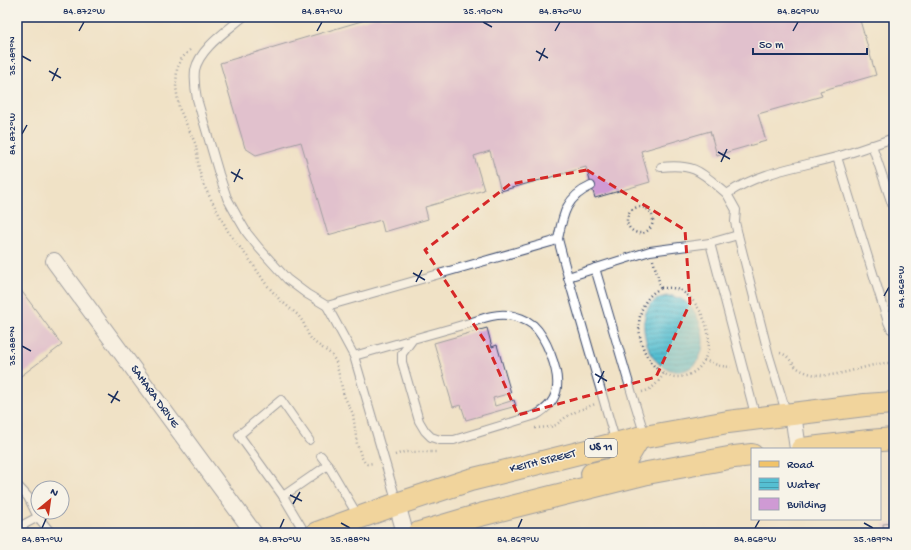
<svg xmlns="http://www.w3.org/2000/svg" width="911" height="550" font-family="'Gochi Hand',sans-serif">
	<style>
		.water { fill: url(#water-rules); stroke: #387798 }
		.building { fill: #cf9ad4 }
		.lines { fill: none; stroke-linecap: round; stroke-linejoin: round }
		.lane-casing { stroke: #3b4a6e; stroke-width: 10 }
		.street-casing { stroke: #3b4a6e; stroke-width: 18 }
		.primary-casing { stroke: #3b4a6e; stroke-width: 24 }
		.path { stroke: #3b4a6e; stroke-width: 2.5; stroke-dasharray: 1 3; stroke-linecap: butt }
		.lane { stroke: #fff; stroke-width: 8 }
		.street { stroke: #fff; stroke-width: 16 }
		.primary { stroke: #f1c369; stroke-width: 22 }
		.marked { fill: none; stroke: #d62828; stroke-width: 3; stroke-dasharray: 8 5; stroke-linejoin: round }
		.ticks { fill: none; stroke: #1b2f5e; stroke-width: 1.5 }
		.labels { text-anchor: middle; dominant-baseline: central; stroke-width: 3; stroke-linejoin: round; paint-order: stroke }
		.shield { fill: #f7f3e8; stroke: #5d6a87; stroke-width: 1 }
		.shield-label { font-size: 11px; font-weight: bold; fill: #1b2f5e }
		.street-label { font-size: 12px; fill: #1b2f5e; stroke: #f7f3e8 }
		.neatline { fill: none; stroke: #1b2f5e; stroke-width: 1.5 }
		.ticks-label { font-size: 10px; text-anchor: middle; fill: #1b2f5e }
	</style>
	<defs>
		<pattern id="water-rules" width="6" height="5" patternUnits="userSpaceOnUse"><rect width="6" height="5" fill="#55bfd2"/><path d="M0 2.5h6" fill="none" stroke="#469cae"/></pattern>
	</defs>
	<rect width="100%" height="100%" fill="#f7f3e8"/>
	<filter id="ink" filterUnits="userSpaceOnUse"><feTurbulence type="fractalNoise" baseFrequency=".025" numOctaves="2"/><feDisplacementMap in="SourceGraphic" scale="8" xChannelSelector="R" yChannelSelector="G"/><feConvolveMatrix kernelMatrix="1 2 1 2 8 2 1 2 1" color-interpolation-filters="sRGB"/></filter>
	<filter id="wash" filterUnits="userSpaceOnUse"><feTurbulence type="fractalNoise" baseFrequency=".012" numOctaves="4" result="noise"/><feDisplacementMap in="SourceGraphic" scale="16" xChannelSelector="R" yChannelSelector="G"/><feGaussianBlur stdDeviation="0.9" result="paint"/><feColorMatrix in="noise" values="0 0 0 0 0 0 0 0 0 0 0 0 0 0 0 0 0 1.4 0 .05"/><feComposite in="paint" operator="in"/></filter>
	<g filter="url(#wash)">
		<rect width="100%" height="100%" fill="#f0e2c6"/>
		<path class="water" d="M672 296C675 297 678 298 681 299 702 309 713 353 691 367 685 372 677 372 670 370 666 368 661 366 657 362 642 346 635 304 663 297 665 296 669 296 672 296Z"/>
		<g id="blocks">
			<g class="building">
				<path d="M375 17H859L876 75 820 91 822 96 758 114 766 141 717 155 710 131 641 151 650 182 595 198 586 167 501 191 490 151 474 156 484 190 425 207 428 219 384 232 381 220 328 235 301 142 256 155 245 148 220 63Z"/>
				<path d="M17 285 62 345 17 379Z"/>
				<path d="M487 328 492 347 497 345 511 393 493 398 495 406 514 400 516 406 466 420 461 405 453 407 434 343Z"/>
				<path d="M894 523V533H884L883 524Z"/>
			</g>
		</g>
	</g>
	<g filter="url(#ink)">
		<use href="#blocks" fill-opacity="0" stroke="#3b4a6e" stroke-width="1"/>
		<g class="lines">
			<g class="lane-casing">
				<g id="lane">
					<path d="M243 17C227 31 200 48 195 70 194 80 195 89 197 99L219 174 227 198 237 216 247 233 259 248 287 279 307 294 327 306 354 356"/>
					<path d="M872 145 894 210"/>
					<path d="M837 157 888 322 891 329 894 330"/>
					<path d="M661 167C696 163 702 173 727 194"/>
					<path d="M558 239C563 214 566 197 591 186"/>
					<path d="M710 243 756 418"/>
					<path d="M595 268 632 394 645 436"/>
					<path d="M568 277 650 251 710 243 738 235"/>
					<path d="M327 306 551 242 558 239 568 277 616 443"/>
					<path d="M787 415 769 356 738 235 735 222 736 210 727 194C758 172 799 167 836 157 855 152 875 144 894 138"/>
					<path d="M321 456 328 465"/>
					<path d="M17 485 28 497 38 517"/>
					<path d="M283 496 239 435 281 400 309 440"/>
					<path d="M397 503 354 356 413 339 402 354V362L419 421 425 431 431 437 440 440H454L536 415C547 409 556 399 557 387 559 370 546 337 533 325 527 320 516 316 508 315 494 313 479 320 466 324 449 329 431 334 413 339"/>
					<path d="M17 528 38 517 51 533"/>
					<path d="M305 533 283 496 328 465 358 516"/>
				</g>
			</g>
			<g class="street-casing">
				<g id="street">
					<path d="M54 261 254 533"/>
					<path d="M793 414 798 449"/>
					<path d="M397 504 405 533"/>
				</g>
			</g>
			<g class="primary-casing">
				<g id="primary">
					<path d="M802 449 869 441 894 439"/>
					<path d="M592 474 613 469 626 460 639 438"/>
					<path d="M317 533 397 504 470 480 639 438 728 422 865 405 894 403"/>
					<path d="M419 533 480 515 647 473 734 457 752 455"/>
				</g>
			</g>
			<g class="path">
				<path d="M190 50 182 58 177 69 176 87 179 108 196 145 199 170 204 186 229 233 252 263 266 284 280 300 298 315 303 322 309 336 314 342 331 354 336 362 344 396 353 414 357 444 361 456 365 463 367 464 373 463"/>
				<circle cx="640" cy="220" r="13"/>
				<path d="M653 260 661 288"/>
				<path d="M661 288C667 288 673 287 679 290 697 298 709 324 709 343 708 354 703 366 694 372 649 399 615 310 661 288Z"/>
				<path d="M780 353C787 354 791 362 796 367 803 372 812 375 820 375 844 377 869 362 894 363"/>
				<path d="M704 360 720 366 731 367"/>
				<path d="M642 392C652 390 659 382 664 373"/>
				<path d="M535 428 550 427 556 425 566 417 577 411 595 404"/>
				<path d="M395 455 404 452H437"/>
			</g>
			<use href="#lane" class="lane"/>
			<use href="#street" class="street"/>
			<use href="#primary" class="primary"/>
		</g>
	</g>
	<path d="M0 0H911V550H0ZM587 170 685 230 690 303 656 377 518 415 486 343 425 250 510 184Z" fill="#f0e2c6" fill-opacity=".55" fill-rule="evenodd"/>
	<path class="marked" d="M587 170 685 230 690 303 656 377 518 415 486 343 425 250 510 184Z"/>
	<path class="ticks" d="M483 22 492 27M79 31 84 22M317 31 322 22M555 31 560 22M793 31 798 22M536 51 548 58M22 56 31 61M539 61 545 48M49 71 61 78M52 81 58 68M22 134 27 125M718 152 730 159M721 162 727 149M231 172 243 179M234 182 240 169M413 273 425 280M416 282 422 270M884 296 889 287M22 346 31 351M595 374 607 381M598 383 604 371M108 394 120 401M111 403 118 391M290 495 302 501M293 504 300 492M341 523 350 528M864 523 873 528M42 528 46 519M280 528 284 519M518 528 522 519M755 528 760 519"/>
	<g class="labels">
		<rect class="shield" x="585" y="439" width="32" height="18" rx="3"/>
		<g class="shield-label">
			<text x="601" y="448">US 11</text>
		</g>
		<g class="street-label">
			<text transform="translate(154 397) rotate(54)">SAHARA DRIVE</text>
			<text transform="translate(543 462) rotate(-14)">KEITH STREET</text>
		</g>
	</g>
	<rect width="911" height="550" fill="none" stroke="#f7f3e8" stroke-width="44"/>
	<rect x="751" y="448" width="130" height="72" fill="#f7f3e8" stroke="#9fa5b1"/>
	<rect x="759" y="461" width="20" height="6" fill="#f1c369" stroke="#9fa5b1"/>
	<text x="787" y="468" font-size="12" fill="#1b2f5e">Road</text>
	<rect x="759" y="478" width="20" height="12" fill="url(#water-rules)" stroke="#9fa5b1"/>
	<text x="787" y="488" font-size="12" fill="#1b2f5e">Water</text>
	<rect x="759" y="498" width="20" height="12" fill="#cf9ad4" stroke="#9fa5b1"/>
	<text x="787" y="508" font-size="12" fill="#1b2f5e">Building</text>
	<g transform="translate(50 500) rotate(29)"><circle r="19" fill="#f7f3e8" stroke="#9fa5b1"/>
	<path d="M0-3L7 15L0 10L-7 15Z" fill="#c8321e"/>
	<text y="-6" font-size="11" font-weight="bold" text-anchor="middle" fill="#1b2f5e">N</text>
	</g>
	<path d="M753 48v6h114v-6" fill="none" stroke="#1b2f5e" stroke-width="2"/>
	<text x="759" y="48" font-size="12" fill="#1b2f5e" stroke="#f7f3e8" stroke-width="3" paint-order="stroke">50 m</text>
	<rect x="22" y="22" width="867" height="506" class="neatline"/>
	<g class="ticks-label">
		<text x="84" y="14">84.872°W</text>
		<text x="322" y="14">84.871°W</text>
		<text x="483" y="14">35.190°N</text>
		<text x="560" y="14">84.870°W</text>
		<text x="798" y="14">84.869°W</text>
		<text transform="translate(11 56) rotate(-90)" y="4">35.189°N</text>
		<text transform="translate(11 134) rotate(-90)" y="4">84.872°W</text>
		<text transform="translate(900 287) rotate(-90)" y="4">84.868°W</text>
		<text transform="translate(11 346) rotate(-90)" y="4">35.188°N</text>
		<text x="42" y="542">84.871°W</text>
		<text x="280" y="542">84.870°W</text>
		<text x="350" y="542">35.188°N</text>
		<text x="518" y="542">84.869°W</text>
		<text x="755" y="542">84.868°W</text>
		<text x="873" y="542">35.189°N</text>
	</g>
</svg>
